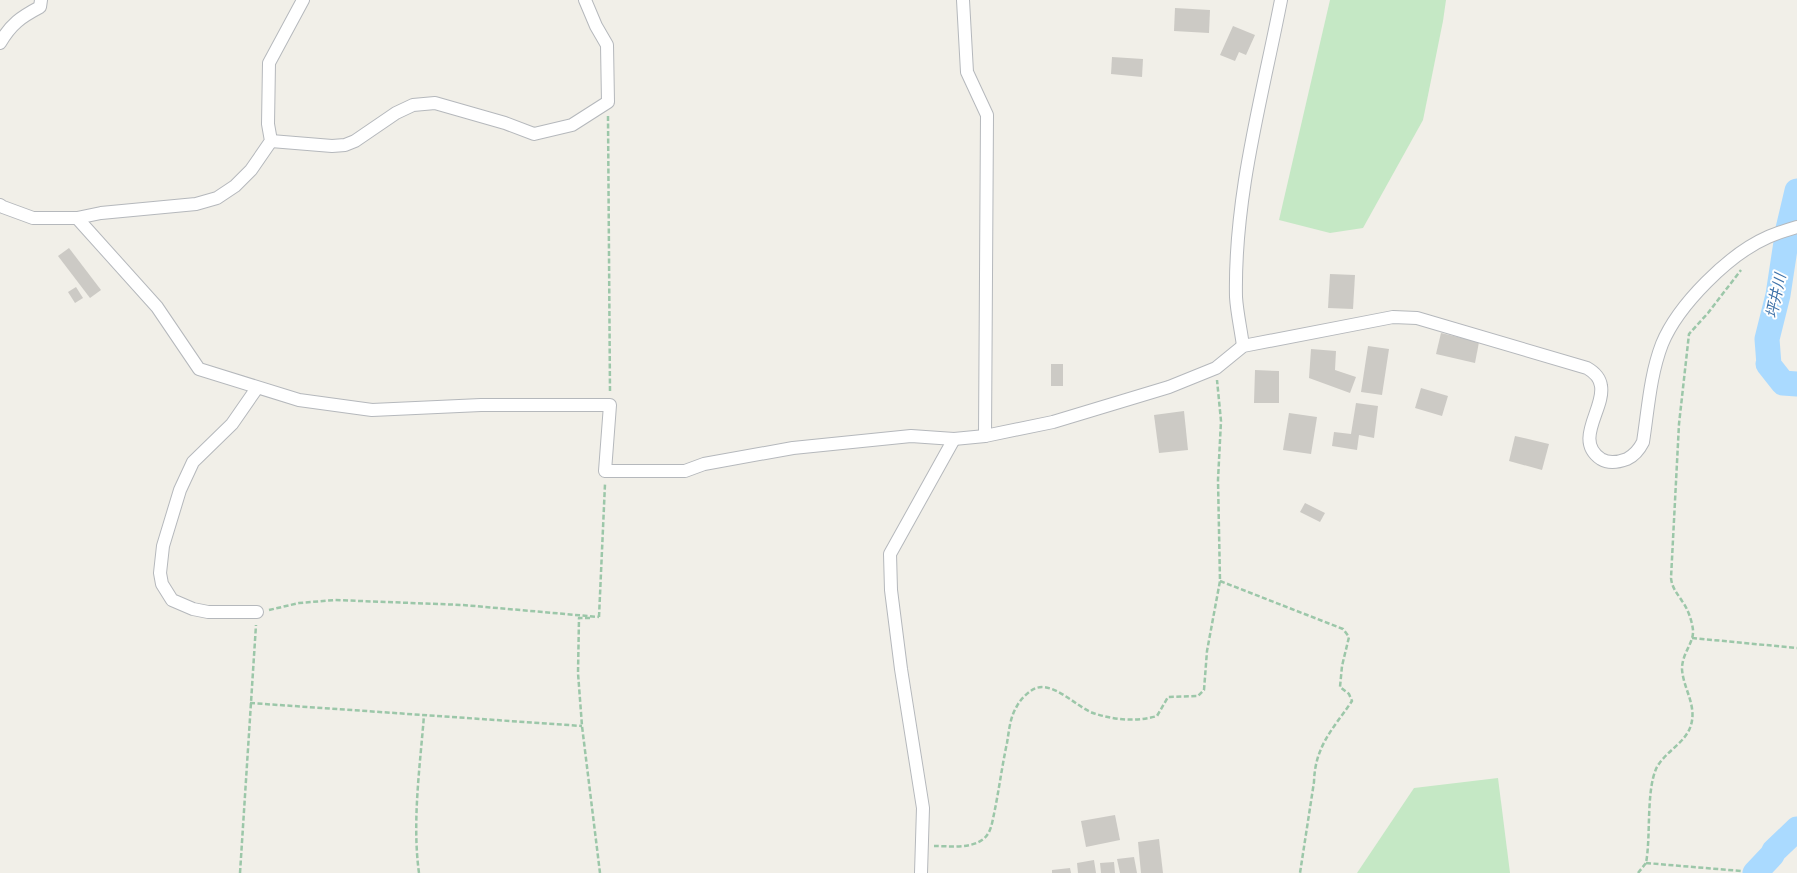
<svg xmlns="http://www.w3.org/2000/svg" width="1797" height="873" font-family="Signika,'Noto Sans JP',sans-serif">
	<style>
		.green { fill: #c5e8c5 }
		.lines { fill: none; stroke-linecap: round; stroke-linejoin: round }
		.river { stroke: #aadaff; stroke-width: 25 }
		.building { fill: #cccac5 }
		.street-casing { stroke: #b5b8bc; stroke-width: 14 }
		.path { stroke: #9cc7a9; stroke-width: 2.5; stroke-dasharray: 5 2.5; stroke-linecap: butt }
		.street { stroke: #fff; stroke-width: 12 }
		.labels { text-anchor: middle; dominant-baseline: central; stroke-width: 4; stroke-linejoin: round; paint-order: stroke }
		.water-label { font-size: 15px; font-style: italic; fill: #4174aa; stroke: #fff }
	</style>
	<rect width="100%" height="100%" fill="#f1efe8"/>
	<g class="green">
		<path d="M1330 0H1446L1443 21 1423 120 1363 228 1330 233 1279 220Z"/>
		<path d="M1498 778 1510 873H1357L1414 788Z"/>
	</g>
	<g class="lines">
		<g class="river">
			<path d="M1797 191 1788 229 1778 295 1767 339 1769 365 1768 364 1783 383 1797 384"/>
			<path d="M1755 873 1772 855 1774 851 1797 829"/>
		</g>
	</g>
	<g class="building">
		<path d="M1175 8 1210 10 1209 33 1174 31Z"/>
		<path d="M1233 26 1255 35 1246 55 1239 52 1235 61 1220 55Z"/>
		<path d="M1112 57 1143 59 1142 77 1111 74Z"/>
		<path d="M69 248 101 290 90 298 58 256Z"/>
		<path d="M1330 274 1355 275 1353 309 1328 308Z"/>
		<path d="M76 287 83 298 75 303 68 292Z"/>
		<path d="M1441 333 1479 342 1475 363 1436 354Z"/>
		<path d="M1368 346 1389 349 1382 395 1361 392Z"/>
		<path d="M1311 349 1336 351 1335 370 1356 377 1350 393 1309 378Z"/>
		<rect x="1051" y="364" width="12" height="22"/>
		<path d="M1255 370 1279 371V403H1254Z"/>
		<path d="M1421 388 1448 396 1442 416 1415 408Z"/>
		<path d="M1356 403 1378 406 1374 438 1359 435 1357 450 1332 446 1334 432 1351 434Z"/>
		<path d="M1184 411 1188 450 1159 453 1154 415Z"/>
		<path d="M1289 413 1317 417 1311 454 1283 450Z"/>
		<path d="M1515 436 1549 444 1542 470 1509 461Z"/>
		<path d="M1305 503 1325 513 1320 522 1300 512Z"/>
		<path d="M1115 815 1120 840 1086 847 1081 821Z"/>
		<path d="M1159 839 1163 873H1141L1138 842Z"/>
		<path d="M1134 857 1137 873H1120L1117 859Z"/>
		<path d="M1094 860 1096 873H1078L1077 863Z"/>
		<path d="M1114 862 1115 873H1101L1100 863Z"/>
		<path d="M1070 868 1071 873H1052V870Z"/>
	</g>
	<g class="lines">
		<g class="street-casing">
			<g id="street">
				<path d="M963 0 967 72 987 115 985 436"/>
				<path d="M0 43C11 24 21 17 40 7L41 0"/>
				<path d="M271 141 332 146 345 145 355 141 396 113 413 105 435 103 505 123 534 134 572 125 608 102 607 45 596 26 585 0"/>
				<path d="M0 205 3 207 33 218H77L101 213 196 204 217 198 235 186 251 170 271 141 268 124 269 63 303 0"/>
				<path d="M77 218 157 307 199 369 299 400 372 410 481 405H610L605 471H685L704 464 793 448 911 436 954 439 985 436 1053 422 1169 387 1216 368 1243 346 1393 317 1417 318 1587 368C1594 372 1600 378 1601 386 1605 409 1573 440 1601 459 1609 464 1619 462 1627 459 1635 455 1639 450 1643 442 1648 410 1650 375 1662 344 1678 305 1729 254 1768 237 1777 233 1787 230 1797 227"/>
				<path d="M1243 346C1241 330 1237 313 1236 297 1234 196 1262 98 1281 0"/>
				<path d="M257 612H208L193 609 172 600 162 584 160 573 163 546 180 490 193 462 232 424 257 388"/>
				<path d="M921 873 923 808 901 669 891 590 890 554 954 439"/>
			</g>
		</g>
		<g class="path">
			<path d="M608 116 610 393"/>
			<path d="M1220 581 1343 629 1349 637 1342 666 1340 687 1349 694 1352 701C1333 729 1315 746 1314 782L1300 873"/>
			<path d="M269 610 299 603 335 600 463 605 599 617"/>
			<path d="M599 617 605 484"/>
			<path d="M590 618H579L578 673 582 726 600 873"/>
			<path d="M1692 638 1797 648"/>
			<path d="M250 703 582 726"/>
			<path d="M934 846C948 846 969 849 982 840 991 834 992 823 994 814 999 790 1002 766 1007 743 1009 731 1010 717 1017 706 1020 700 1026 694 1032 690 1051 678 1076 707 1093 713 1114 720 1136 722 1157 716L1168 697 1198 696 1204 690 1207 651 1220 581 1218 480 1221 421 1217 380"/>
			<path d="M1646 863 1741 871"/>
			<path d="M240 873 256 625"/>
			<path d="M419 873C412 822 420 767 424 715"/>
			<path d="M1638 873 1646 863C1651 836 1646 793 1656 769 1664 752 1686 743 1691 725 1697 705 1683 688 1682 669 1682 653 1694 643 1693 630 1692 621 1688 609 1682 601 1677 593 1672 588 1671 578L1679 424 1689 334 1708 313 1741 270"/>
		</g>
		<use href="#street" class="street"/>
	</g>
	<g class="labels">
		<g class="water-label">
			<text transform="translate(1776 296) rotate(-78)">坪井川</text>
		</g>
	</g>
</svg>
